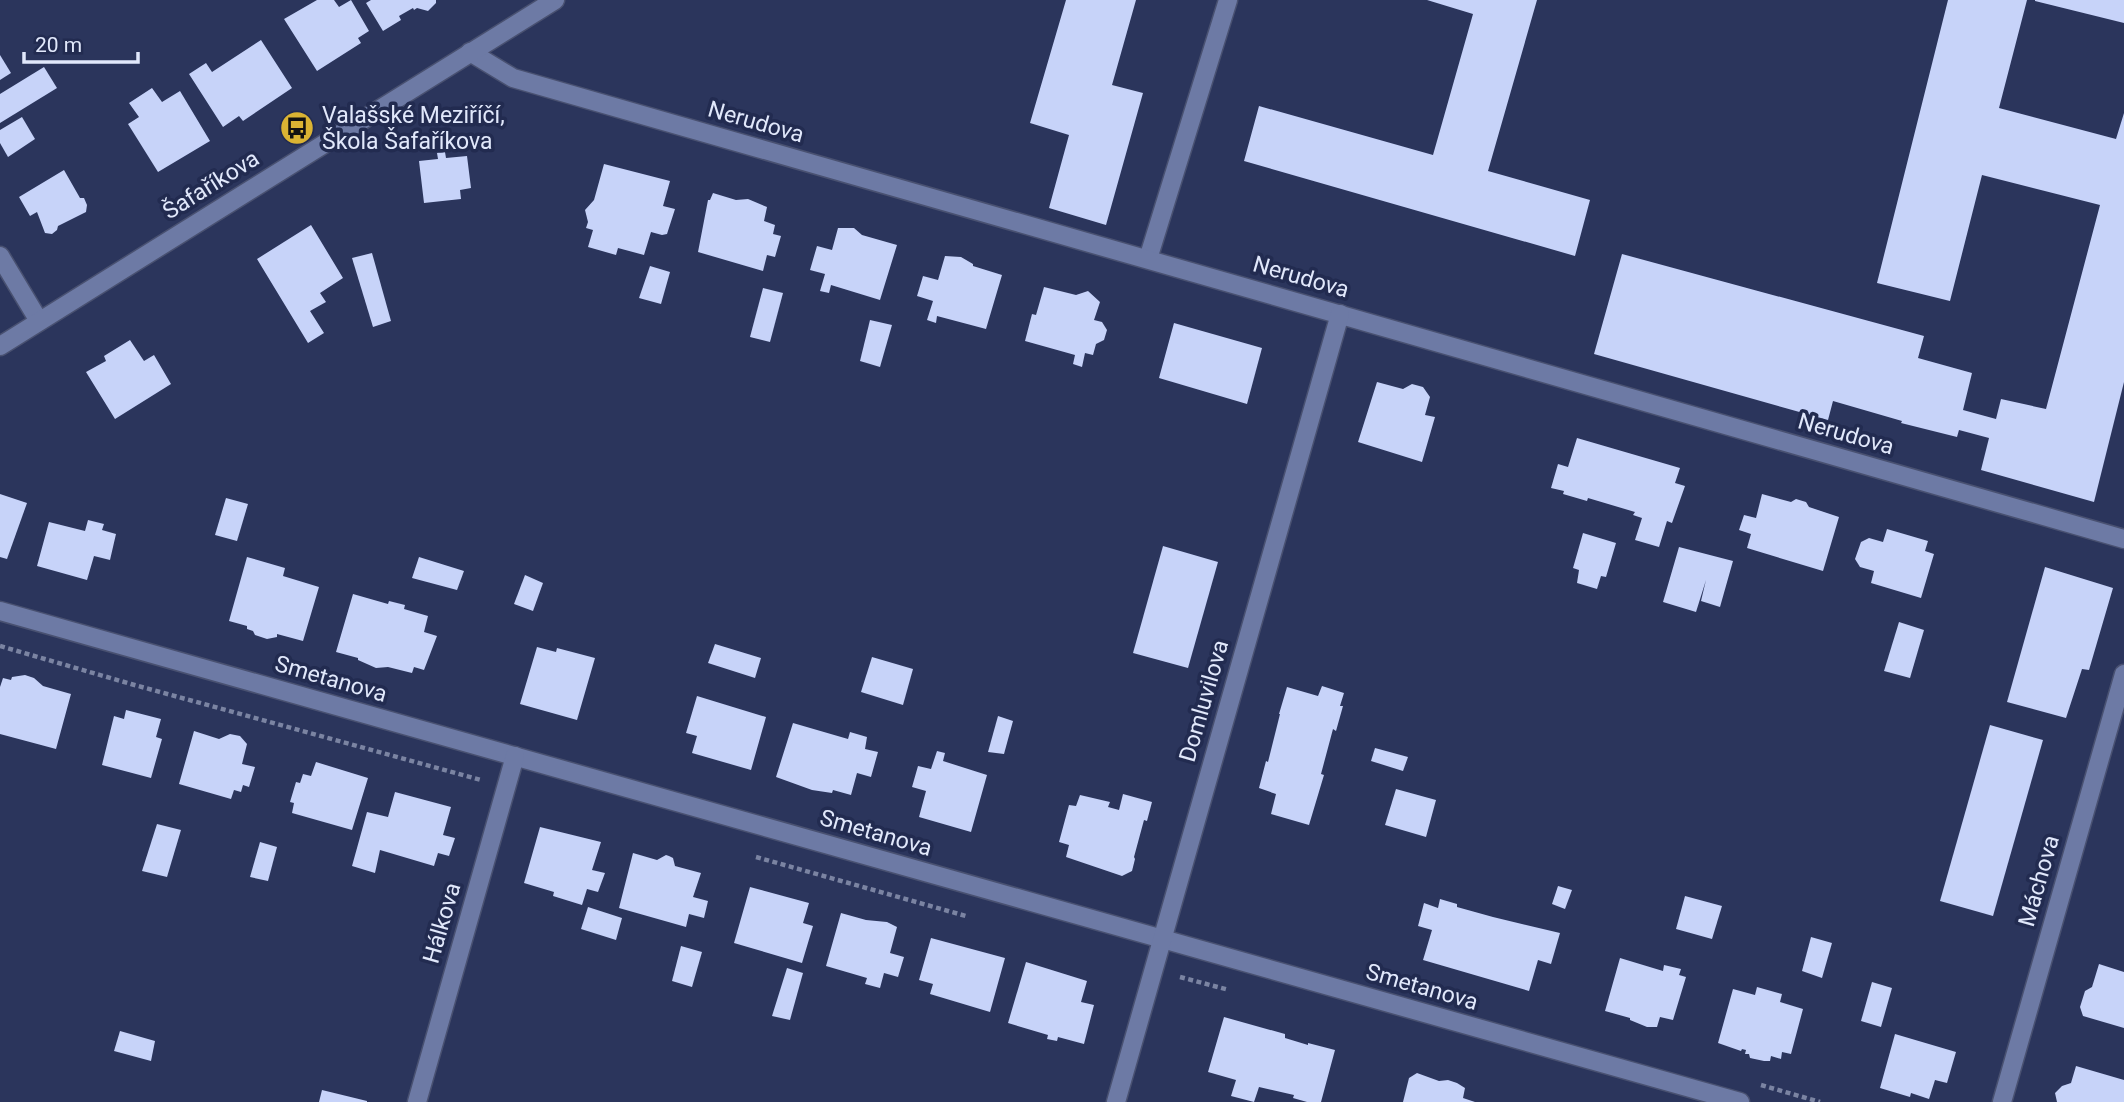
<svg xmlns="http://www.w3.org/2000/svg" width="2124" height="1102" font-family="Roboto,sans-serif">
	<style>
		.building { fill: #c7d3f9 }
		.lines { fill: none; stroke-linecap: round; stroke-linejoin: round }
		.lane-casing { stroke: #495171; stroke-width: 21 }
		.street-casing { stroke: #495171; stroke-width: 21 }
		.secondary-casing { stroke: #495171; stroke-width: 21 }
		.path { stroke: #7b84a2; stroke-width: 4.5; stroke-dasharray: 5 3.5; stroke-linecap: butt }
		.lane { stroke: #6d7aa5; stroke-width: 18 }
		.street { stroke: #6d7aa5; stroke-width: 18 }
		.secondary { stroke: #6d7aa5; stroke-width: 18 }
		.labels { text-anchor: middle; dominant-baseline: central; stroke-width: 7; stroke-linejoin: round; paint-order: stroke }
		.poi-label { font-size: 23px; fill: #e1e8fb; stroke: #222b50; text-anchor: start }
		.street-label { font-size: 23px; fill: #e1e8fb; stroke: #222b50 }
	</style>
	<rect width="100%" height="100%" fill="#2b355c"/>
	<g class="building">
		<path d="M317 0H334L339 7 351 0 369 31 358 38 361 43 317 71 284 19Z"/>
		<path d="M371 0H436V3L428 11 417 8 414 10 413 8 399 16 401 20 383 31 366 3Z"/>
		<path d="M1066 0H1136L1112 85 1143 93 1106 225 1049 208 1069 135 1030 123Z"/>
		<path d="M1427 0H1537L1488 171 1590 200 1575 256 1244 161 1259 106 1433 155 1473 14Z"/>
		<path d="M1948 0H2027L1999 108 2116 139 2124 113V382L2094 502 1981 470 1989 438 1959 430 1957 437 1901 423 1902 421 1833 401 1828 420 1594 354 1622 254 1924 336 1918 358 1972 373 1963 410 1996 419 2001 399 2046 409 2100 205 1982 175 1950 301 1877 283Z"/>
		<path d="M2035 0H2124V23L2035 1Z"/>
		<path d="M261 40 292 88 243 121 239 116 223 127 189 74 206 63 212 72Z"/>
		<path d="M0 55 11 73 0 80Z"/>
		<path d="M44 67 57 88 0 123V94Z"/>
		<path d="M152 88 162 102 180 91 210 141 158 172 128 124 139 117 129 103Z"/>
		<path d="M22 117 35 139 8 157 0 143V130Z"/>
		<path d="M445 152 446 158 467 156 471 188 460 190 461 199 424 203 419 161 438 159 437 153Z"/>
		<path d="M604 164 670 181 663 206 675 209 667 234 662 235 651 232 644 255 618 248 616 255 588 247 593 230 586 228 588 222 585 210 594 200Z"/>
		<path d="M64 170 80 198H84L87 205 86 212 58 226 57 230 52 234 45 233 37 212 30 216 19 197Z"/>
		<path d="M713 193 736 200 748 199 767 207 764 221 775 225 773 234 781 236 775 257 767 255 763 271 698 252 708 200H710Z"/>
		<path d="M311 225 343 278 320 293 326 302 310 311 324 333 308 343 257 259Z"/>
		<path d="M838 228H854L862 235 897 245 880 300 831 285 829 293 820 291 825 274 810 270 817 246 832 250Z"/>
		<path d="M372 253 391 321 373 327 352 258Z"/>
		<path d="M945 256 961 257 973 264V266L1002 275 986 329 937 316 936 323 927 320 933 301 917 296 923 276 938 280Z"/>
		<path d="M650 266 670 272 661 304 639 298Z"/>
		<path d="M1044 287 1076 295 1088 291 1100 302 1094 320 1102 322 1107 330 1104 340 1096 344 1093 355 1085 353 1082 367 1073 364 1075 355 1025 341 1032 314 1036 315Z"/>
		<path d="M763 288 783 293 770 342 750 337Z"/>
		<path d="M870 320 892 325 880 367 860 361Z"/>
		<path d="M1174 323 1262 348 1247 404 1159 378Z"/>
		<path d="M130 340 144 361 154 355 171 384 115 419 86 372 106 361 104 356Z"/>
		<path d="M1377 382 1403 389 1412 384 1423 387 1430 397 1425 415 1435 417 1422 462 1358 442Z"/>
		<path d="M1577 438 1680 468 1675 483 1685 486 1672 523 1667 521 1659 547 1635 540 1642 518 1633 515 1635 512 1588 498 1587 501 1563 494 1564 491 1551 488 1558 464 1568 467Z"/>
		<path d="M0 494 27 503 7 559 0 557Z"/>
		<path d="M1762 494 1791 502 1796 499 1806 502 1809 507 1839 517 1823 571 1747 548 1751 534 1739 530 1744 515 1756 518Z"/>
		<path d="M226 498 248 504 237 541 215 535Z"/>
		<path d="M88 520 104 524 102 530 116 534 110 560 94 556 87 580 37 566 49 522 85 531Z"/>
		<path d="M1887 529 1928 541 1925 551 1934 554 1921 598 1871 583 1874 571 1860 567 1855 559 1861 542 1869 538 1883 542Z"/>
		<path d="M1583 533 1616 543 1606 577 1601 576 1597 589 1577 583 1579 570 1573 568Z"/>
		<path d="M1163 546 1218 562 1188 668 1133 653Z"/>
		<path d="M1679 547 1733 561 1720 607 1701 601 1706 580 1696 612 1663 602Z"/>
		<path d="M247 557 285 568 283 576 319 587 303 641 277 634V637L267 639 255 635 253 631 247 629V626L229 621Z"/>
		<path d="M419 557 464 571 457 590 412 578Z"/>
		<path d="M2045 567 2113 588 2089 670 2082 669 2066 718 2007 702Z"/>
		<path d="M525 575 543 583 533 611 514 604Z"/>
		<path d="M353 594 388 604 389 601 405 605 404 609 428 616 424 632 437 636 424 670 414 667 412 673 388 667 376 668 358 660V658L336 652Z"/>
		<path d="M1899 622 1924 630 1910 678 1884 671Z"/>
		<path d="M715 644 761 658 755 678 708 663Z"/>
		<path d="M537 647 556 652 557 648 595 658 577 720 520 704Z"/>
		<path d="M872 657 913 669 903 705 861 692Z"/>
		<path d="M25 675 34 678 43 686 71 694 56 749 0 734V687L3 678 11 680 12 677Z"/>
		<path d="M1322 686 1344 693 1340 706H1343L1336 731 1333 729 1321 774 1324 775 1309 825 1271 814 1276 794 1259 788 1266 761 1268 762 1280 714H1279L1287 687 1318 696Z"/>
		<path d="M697 696 766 717 751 770 692 753 697 736 686 733Z"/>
		<path d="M126 710 161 719 156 737 162 739 151 778 102 765 114 716 124 719Z"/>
		<path d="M998 716 1013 721 1004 754 988 752Z"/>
		<path d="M793 723 848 739 850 732 867 737 865 749 878 752 871 777 857 773 851 795 833 790 832 793 812 790 776 777Z"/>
		<path d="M1990 725 2043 740 1993 916 1940 901Z"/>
		<path d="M194 731 219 739 230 734 240 736 247 744 242 764 255 767 249 787 243 785 241 792 234 790 231 799 179 784Z"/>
		<path d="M1375 748 1408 757 1403 771 1371 761Z"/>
		<path d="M937 751 945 753 943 761 987 775 971 832 919 817 926 791 912 787 918 766 931 769Z"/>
		<path d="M316 762 368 778 352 830 292 813 294 803 290 802 296 782 300 783 303 774 311 776Z"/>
		<path d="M1396 789 1436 800 1426 837 1385 825Z"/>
		<path d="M395 792 451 807 443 835 455 838 449 856 438 853 434 866 380 850 375 873 352 866 367 812 388 817Z"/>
		<path d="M1123 794 1152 802 1147 821 1144 820 1134 857 1135 859 1132 871 1122 876 1066 857 1069 845 1059 842 1069 805 1076 806 1080 795 1110 802 1108 807 1119 810Z"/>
		<path d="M157 824 181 830 167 877 142 871Z"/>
		<path d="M540 827 601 842 592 870 605 873 598 892 587 889 582 905 553 896 554 892 524 883Z"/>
		<path d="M260 842 277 847 268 881 250 877Z"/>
		<path d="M633 853 657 860 666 855 669 856 673 858 675 866 701 873 693 897 708 901 704 918 689 914 686 927 619 908Z"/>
		<path d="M1558 886 1572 890 1565 909 1552 904Z"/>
		<path d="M750 887 809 903 803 923 813 926 802 963 734 943Z"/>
		<path d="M1685 896 1722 906 1712 939 1676 929Z"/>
		<path d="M1440 899 1457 904V907L1493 917 1560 933 1551 964 1538 960 1529 991 1423 960 1432 930 1418 926 1424 903 1438 908Z"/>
		<path d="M588 907 622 918 616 940 581 929Z"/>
		<path d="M841 913 866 920 887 922 897 927 890 953 904 957 898 977 884 973 880 988 865 984 867 978 826 966Z"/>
		<path d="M1811 937 1832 943 1822 978 1802 971Z"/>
		<path d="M931 938 1005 958 990 1012 930 994 933 984 919 980Z"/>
		<path d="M681 946 702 952 692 987 672 981Z"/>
		<path d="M1620 958 1663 971 1664 965 1681 969 1679 975 1686 977 1673 1020 1660 1017 1657 1027H1647L1630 1020V1018L1605 1011Z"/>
		<path d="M1026 962 1087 981 1081 1002 1094 1005 1084 1044 1058 1037 1057 1041 1047 1039 1048 1035 1008 1023Z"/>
		<path d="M2099 964 2124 972V1028L2083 1016 2080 1007 2085 991 2092 987Z"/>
		<path d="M787 968 803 973 790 1020 772 1016Z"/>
		<path d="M1872 982 1892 988 1881 1027 1861 1021Z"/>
		<path d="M1757 987 1782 994 1780 1002 1803 1009 1791 1054 1782 1052 1781 1059 1771 1056 1770 1061H1764L1750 1058 1749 1054H1745L1746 1050 1742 1049 1741 1051 1718 1043 1733 989 1755 995Z"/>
		<path d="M1224 1017 1285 1034V1038L1308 1045V1043L1335 1050 1321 1102H1307L1293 1098 1294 1095 1259 1087 1254 1102 1231 1096 1236 1080 1208 1072Z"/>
		<path d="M120 1031 155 1041 151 1061 114 1051Z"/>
		<path d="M1895 1034 1956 1052 1947 1083 1935 1080 1929 1099 1911 1093 1910 1097 1880 1088Z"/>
		<path d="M2076 1066 2124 1080V1102H2057L2055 1093 2062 1086 2071 1083Z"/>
		<path d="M1417 1073 1439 1081 1448 1080 1457 1083 1465 1088 1463 1098 1475 1102H1403L1409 1078Z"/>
		<path d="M322 1090 367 1101V1102H319Z"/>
	</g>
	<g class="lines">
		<g class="lane-casing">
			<path id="lane" d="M1148 259 1228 0"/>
		</g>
		<g class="street-casing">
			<g id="street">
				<path d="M470 52 513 78 2124 539"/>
				<path d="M0 256 39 321"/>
				<path d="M0 611 1740 1102"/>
				<path d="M417 1102 515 756"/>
				<path d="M1116 1102 1340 314"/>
				<path d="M2002 1102 2124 674"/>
			</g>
		</g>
		<g class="secondary-casing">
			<path id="secondary" d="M0 346 555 0"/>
		</g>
		<g class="path">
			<path d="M0 646 131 684 481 780"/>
			<path d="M756 857 966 916"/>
			<path d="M1180 977 1229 990"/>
			<path d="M1761 1085 1820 1102"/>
		</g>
		<use href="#lane" class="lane"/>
		<use href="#street" class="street"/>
		<use href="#secondary" class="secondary"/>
	</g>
	<defs>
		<g id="bus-disc" transform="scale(1.75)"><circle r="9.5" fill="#dab333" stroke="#222b50"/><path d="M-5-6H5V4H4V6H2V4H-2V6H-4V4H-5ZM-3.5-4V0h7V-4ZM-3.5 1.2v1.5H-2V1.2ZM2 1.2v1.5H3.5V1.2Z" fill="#111"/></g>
	</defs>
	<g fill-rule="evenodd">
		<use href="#bus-disc" x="297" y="128"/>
	</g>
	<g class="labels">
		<g class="poi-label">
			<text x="322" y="115">Valašské Meziříčí,<tspan x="322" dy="26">Škola Šafaříkova</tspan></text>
		</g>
		<g class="street-label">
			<text transform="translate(756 122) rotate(16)">Nerudova</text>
			<text transform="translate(211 185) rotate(-32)">Šafaříkova</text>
			<text transform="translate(1301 277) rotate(16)">Nerudova</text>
			<text transform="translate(1846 434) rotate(16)">Nerudova</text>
			<text transform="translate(331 679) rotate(16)">Smetanova</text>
			<text transform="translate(1204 701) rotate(-74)">Domluvilova</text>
			<text transform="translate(876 833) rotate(16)">Smetanova</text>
			<text transform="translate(2039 881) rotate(-74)">Máchova</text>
			<text transform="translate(442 923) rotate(-74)">Hálkova</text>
			<text transform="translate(1422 987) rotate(16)">Smetanova</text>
		</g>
	</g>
	<path d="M24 52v10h114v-10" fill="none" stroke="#e1e8fb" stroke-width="3.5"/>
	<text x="35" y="52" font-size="21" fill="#e1e8fb" stroke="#222b50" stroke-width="5" paint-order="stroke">20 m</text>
</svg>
